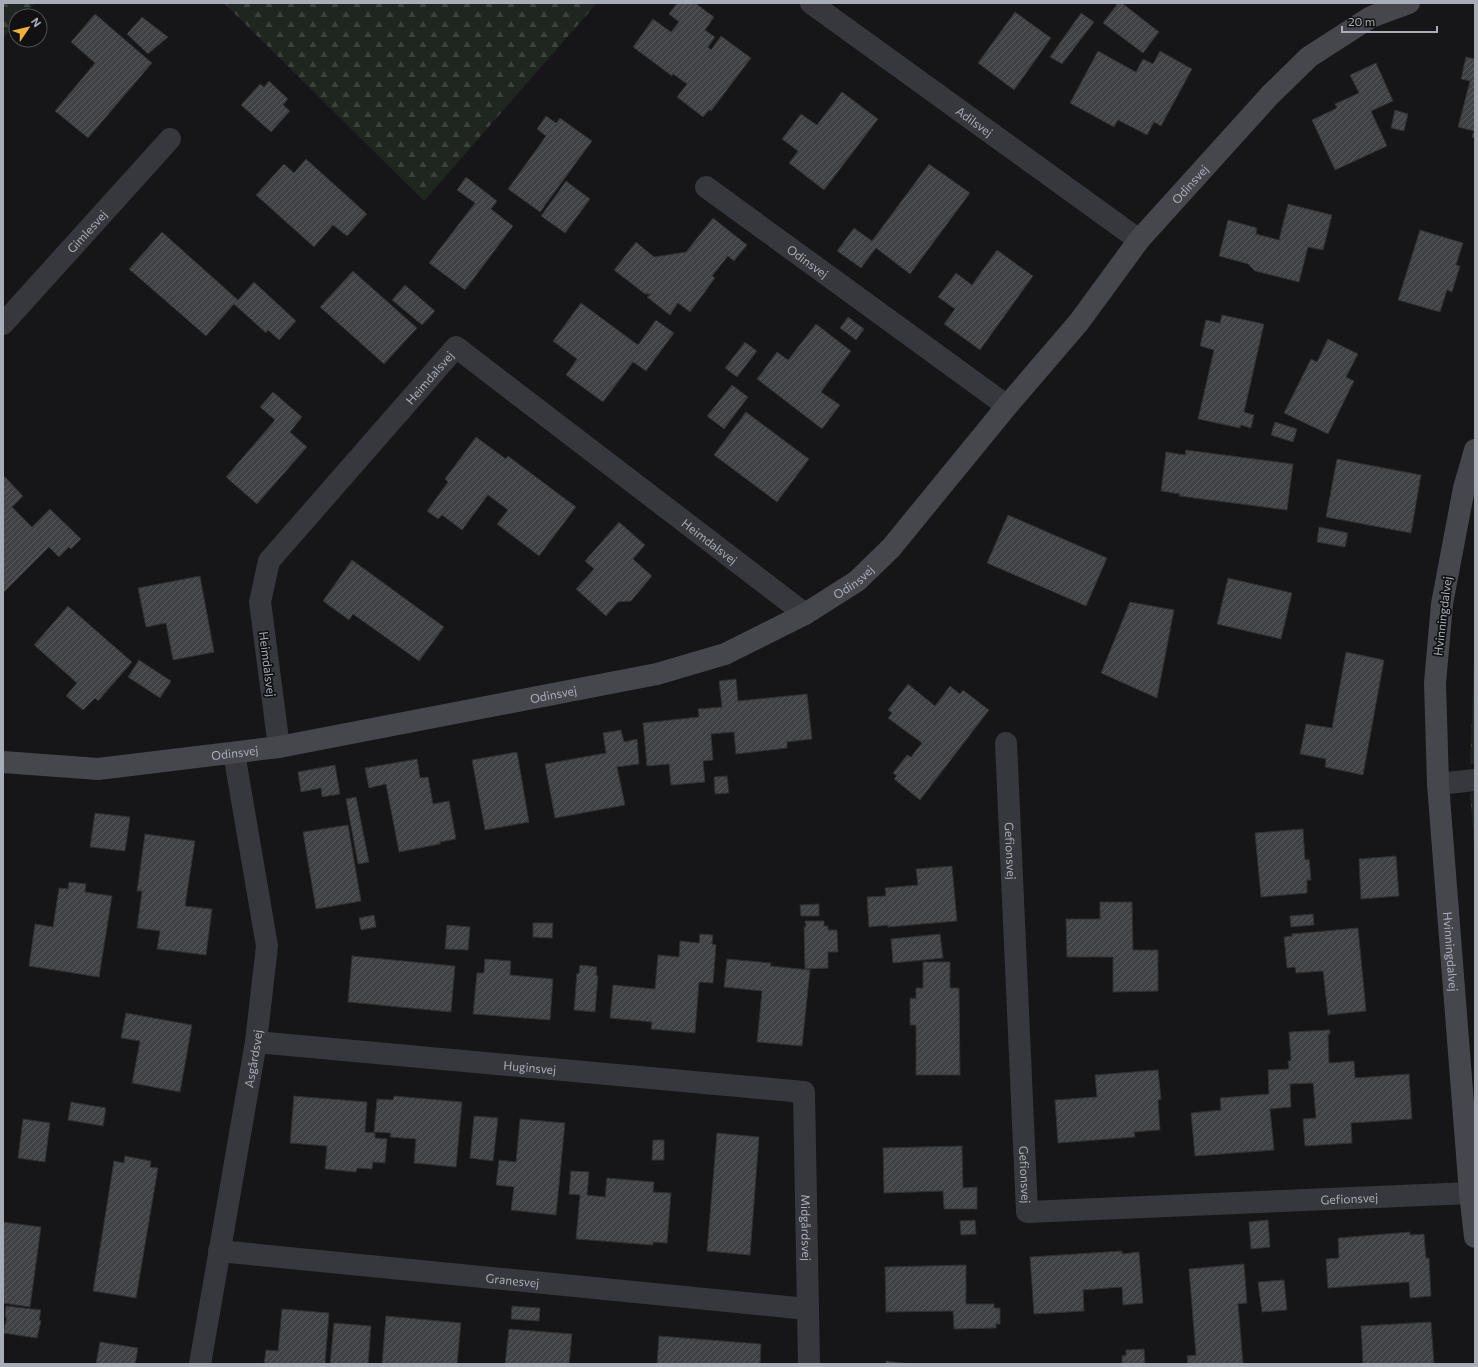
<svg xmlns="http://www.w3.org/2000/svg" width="1478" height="1367" font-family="Commissioner,sans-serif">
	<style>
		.grass { fill: url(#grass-tufts) }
		.forest { fill: url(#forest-firs) }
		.building { fill: url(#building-hatch); stroke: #303034 }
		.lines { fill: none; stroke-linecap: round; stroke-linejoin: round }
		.street { stroke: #37383d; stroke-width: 22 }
		.secondary { stroke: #45474d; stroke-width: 22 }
		.labels { text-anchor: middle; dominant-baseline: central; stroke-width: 3.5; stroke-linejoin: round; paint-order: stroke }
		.street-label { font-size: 12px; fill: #a8adb8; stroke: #111113 }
	</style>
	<defs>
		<pattern id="grass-tufts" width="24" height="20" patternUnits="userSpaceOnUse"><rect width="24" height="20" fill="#1e261f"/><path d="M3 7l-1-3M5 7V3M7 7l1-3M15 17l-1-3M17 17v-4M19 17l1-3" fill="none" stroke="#3c433d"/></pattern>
		<pattern id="forest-firs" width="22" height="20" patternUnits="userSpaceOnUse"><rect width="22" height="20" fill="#1e261f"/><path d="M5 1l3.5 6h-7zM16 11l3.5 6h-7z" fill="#3c433d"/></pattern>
		<pattern id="building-hatch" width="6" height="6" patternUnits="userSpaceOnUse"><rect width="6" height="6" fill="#404145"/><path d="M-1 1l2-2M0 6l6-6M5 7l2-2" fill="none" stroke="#595a5e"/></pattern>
	</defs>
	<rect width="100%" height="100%" fill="#161618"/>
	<g class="grass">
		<path d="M1474 663 1475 764H1470Z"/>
		<path d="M1475 791V855L1470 793Z"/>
	</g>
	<g class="forest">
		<path d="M3 3H35L23 16H16V24L3 38Z"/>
		<path d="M224 3H597L424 201Z"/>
	</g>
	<g class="building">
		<path d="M677 3H695L714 17 705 30 715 37 708 47 711 50 721 36 751 58 711 111 709 110 703 117 677 97 687 84 673 74 672 76 633 47 653 19 671 32 679 22 669 14Z"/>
		<path d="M1118 3H1122L1159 32 1143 53 1103 23Z"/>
		<path d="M1015 12 1051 38 1014 90 978 63Z"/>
		<path d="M1081 13 1094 22 1062 64 1050 57Z"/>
		<path d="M95 14 152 63 88 138 55 111 95 63 71 42Z"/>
		<path d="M142 17 168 37 148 54 127 34Z"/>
		<path d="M1098 51 1136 72 1143 59 1153 64 1160 51 1192 69 1161 126 1154 122 1147 135 1118 120 1114 127 1070 103Z"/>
		<path d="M1466 57 1475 59V138L1472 137 1474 131 1458 127 1470 81 1461 79Z"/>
		<path d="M1376 63 1393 101 1371 111 1387 146 1335 170 1312 120 1337 108 1335 104 1359 93 1350 75Z"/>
		<path d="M269 81 288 99 283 105 290 111 271 132 241 105 260 84 264 87Z"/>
		<path d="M842 92 878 119 824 190 789 163 798 151 782 139 801 114 817 125Z"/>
		<path d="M1395 110 1408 114 1404 131 1391 128Z"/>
		<path d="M546 116 556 123 560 118 592 141 540 212 508 189 546 136 537 129Z"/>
		<path d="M306 159 367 214 347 236 333 225 314 247 256 195 284 164 294 173Z"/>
		<path d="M929 164 970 193 910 274 876 248 861 268 837 251 854 228 872 241Z"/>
		<path d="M466 177 497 201 491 209 513 226 465 290 429 263 475 203 457 190Z"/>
		<path d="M566 181 590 199 565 233 541 216Z"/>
		<path d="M1288 204 1332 215 1323 250 1308 247 1299 282 1255 271 1248 264 1219 256 1228 220 1257 228 1256 234 1279 240Z"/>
		<path d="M713 218 747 245 734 261 728 256 712 276 715 278 690 312 678 303 670 315 647 297 651 294H645L614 270 636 242 654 257 686 252Z"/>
		<path d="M1420 230 1463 243 1456 265 1460 266 1452 292 1447 290 1440 312 1398 300Z"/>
		<path d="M162 232 238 300 254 282 296 321 279 340 268 330 266 333 234 304 206 336 129 269Z"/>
		<path d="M997 250 1033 276 980 350 944 324 955 309 938 297 956 273 972 285Z"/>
		<path d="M353 271 417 328 384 364 320 307Z"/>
		<path d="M405 285 435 311 422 325 392 300Z"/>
		<path d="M581 303 638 345 656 320 674 333 646 371 633 362 603 402 566 375 577 359 553 341Z"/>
		<path d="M1222 315 1264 324 1244 412 1254 415 1251 428 1241 425 1240 428 1198 419 1214 350 1200 346 1206 320 1220 323Z"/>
		<path d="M848 317 864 329 856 340 840 328Z"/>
		<path d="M816 324 851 351 821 392 840 405 822 429 757 379 777 352 788 360Z"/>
		<path d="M1328 339 1358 354 1346 377 1354 381 1328 434 1284 413 1311 359 1317 362Z"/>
		<path d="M745 342 757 351 737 377 725 368Z"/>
		<path d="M732 385 748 397 724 429 707 416Z"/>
		<path d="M273 392 302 417 290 432 307 447 257 504 226 477 275 420 260 407Z"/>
		<path d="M746 412 809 459 777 502 714 455Z"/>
		<path d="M1275 422 1297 429 1293 442 1271 435Z"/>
		<path d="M476 437 506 459 508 456 576 507 539 556 497 524 508 510 488 495 462 530 442 515 438 519 427 511 448 482 445 479Z"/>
		<path d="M1186 450 1293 464 1287 510 1179 496 1180 494 1161 491 1166 452 1185 455Z"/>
		<path d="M1337 459 1421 475 1411 533 1326 517Z"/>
		<path d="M3 475 23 496 12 507 32 527 50 509 81 539 71 549 69 547 59 557 49 547 3 593Z"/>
		<path d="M1008 515 1107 558 1086 606 987 563Z"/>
		<path d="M619 522 645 545 633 559 652 576 631 601 618 602 606 616 576 589 594 569 585 561Z"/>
		<path d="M1319 527 1348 533 1345 547 1317 542Z"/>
		<path d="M352 560 444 627 419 661 353 614 349 620 323 601Z"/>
		<path d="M200 576 214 652 173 660 166 623 146 627 138 588Z"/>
		<path d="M1228 578 1292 593 1281 639 1217 624Z"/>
		<path d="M1130 602 1174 610 1157 698 1101 673Z"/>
		<path d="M68 606 132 662 98 701 95 698 83 710 66 696 77 683 34 645Z"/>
		<path d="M1346 652 1384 660 1363 775 1325 767 1326 759 1300 754 1306 724 1332 728Z"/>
		<path d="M139 660 171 681 160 698 128 677Z"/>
		<path d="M736 679 738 701 807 694 812 739 787 742V748L736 754 734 732 711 734 713 760 703 761 705 782 671 785 669 764 647 766 643 723 699 717 698 709 722 707 719 681Z"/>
		<path d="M908 684 935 706 950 686 960 694 963 690 989 710 920 800 894 779 897 776 893 773 907 755 911 757 922 743 888 718 892 713 888 710Z"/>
		<path d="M621 730 624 742 637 739 639 764 617 767 625 805 555 818 545 764 606 753 603 733Z"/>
		<path d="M517 752 529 822 485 830 472 760Z"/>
		<path d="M417 759 420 778 428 777 433 804 449 801 456 839 440 842V844L399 852 386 784 369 788 365 768Z"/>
		<path d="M335 765 340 794 322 797 321 788 301 792 298 772Z"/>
		<path d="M727 776 729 793 715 794 714 777Z"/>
		<path d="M356 797 369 862 358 864 346 799Z"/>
		<path d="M95 813 130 817 125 851 90 847Z"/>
		<path d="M348 825 361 901 316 909 303 832Z"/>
		<path d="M1303 829 1305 860 1309 859 1311 880H1307V893L1261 897 1255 833Z"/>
		<path d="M145 834 195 841 185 906 212 909 206 955 157 949 160 931 137 928 142 891H137Z"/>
		<path d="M1396 856 1399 896 1361 899 1359 859Z"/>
		<path d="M952 866 957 921 888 927V925L869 927 867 897 886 896 885 888 918 885 916 869Z"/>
		<path d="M69 882 86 884 85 892 112 896 99 977 29 966 35 924 53 927 59 888 68 889Z"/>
		<path d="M1100 902H1132L1133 950H1158V991L1113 992V957H1067L1066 919H1100Z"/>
		<path d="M819 904V916H801L800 905Z"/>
		<path d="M1313 914 1314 925 1291 927 1290 916Z"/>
		<path d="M374 915 376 927 361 930 359 918Z"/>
		<path d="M805 921H824V926H828V930H837L838 952H828V968L805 969 804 927H806Z"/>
		<path d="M533 923H553L552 938 533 937Z"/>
		<path d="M447 925 470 927 468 950 445 949Z"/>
		<path d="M1358 928 1366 1011 1328 1015 1323 971 1296 973 1295 967 1287 968 1284 937 1292 936V934Z"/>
		<path d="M700 934 713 935 712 944 716 945 713 983 699 982 695 1033 651 1029 652 1022 610 1018 613 985 655 989 658 955 679 957 680 941 699 943Z"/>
		<path d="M940 934 943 958 893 963 891 939Z"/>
		<path d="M352 956 455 966 451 1012 348 1002Z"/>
		<path d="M485 959 511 961 510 975 553 979 550 1020 473 1014 477 973H484Z"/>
		<path d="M727 959 771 963 770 966 810 970 802 1046 757 1042 762 991 724 987Z"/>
		<path d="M923 962H950V988H959L960 1075H916V1025H910V998L916 999V988H923Z"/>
		<path d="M580 965 597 967 596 975 598 976 595 1012 574 1010 577 973 579 974Z"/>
		<path d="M126 1013 192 1025 180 1092 132 1083 140 1041 121 1038Z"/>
		<path d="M1330 1030V1034L1328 1035 1329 1063 1354 1061 1355 1078 1409 1074 1412 1119 1351 1123 1352 1143 1305 1146 1303 1119 1316 1118 1313 1083 1290 1084 1291 1107 1270 1109 1274 1150 1195 1156 1191 1113 1221 1110 1220 1098 1269 1094 1268 1070 1289 1069 1288 1061H1291L1289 1032Z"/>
		<path d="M1158 1070 1161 1099 1158 1100 1160 1130 1134 1132 1135 1137 1058 1143 1055 1100 1097 1097 1095 1075Z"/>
		<path d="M294 1096 367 1102 365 1132 375 1133V1138L387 1139 385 1163 373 1162 372 1169 357 1168 356 1172 325 1169 327 1146 290 1143Z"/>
		<path d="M394 1096 462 1102 456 1167 414 1163 416 1139 390 1137 391 1133 374 1132 377 1099 393 1100Z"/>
		<path d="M71 1102 106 1108 103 1126 68 1120Z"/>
		<path d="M474 1116 498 1118 493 1161 470 1158Z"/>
		<path d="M23 1119 50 1123 45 1162 18 1158Z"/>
		<path d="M520 1119 565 1123 556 1215 511 1210 514 1187 496 1185 499 1160 516 1162Z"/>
		<path d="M717 1133 759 1137 750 1255 707 1251Z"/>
		<path d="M653 1140H664V1160H652Z"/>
		<path d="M962 1146 963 1188 977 1187V1209H944L943 1191 884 1193 883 1148Z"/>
		<path d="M125 1156 151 1161 150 1167 158 1168 136 1298 93 1291 114 1161 124 1163Z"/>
		<path d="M571 1171 589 1172 587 1195 605 1197 607 1178 654 1182 653 1192 671 1193 667 1243 653 1242V1245L576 1239 580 1195 569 1194Z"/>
		<path d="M975 1220 976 1234 961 1235 960 1221Z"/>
		<path d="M1268 1220 1270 1247 1251 1249 1249 1222Z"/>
		<path d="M3 1222 41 1227 30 1307 3 1303Z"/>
		<path d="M1410 1232V1235L1424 1234 1426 1258H1429L1431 1296 1410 1298 1409 1282 1328 1288 1326 1259 1339 1258 1338 1238Z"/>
		<path d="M1122 1251V1254L1139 1252 1143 1303 1123 1305 1122 1287 1083 1290 1084 1311 1034 1314 1030 1257Z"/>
		<path d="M1244 1264 1247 1303 1238 1304 1243 1364H1188L1187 1356 1196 1355 1189 1269Z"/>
		<path d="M966 1265V1304H994V1308H1000V1324H996V1328L954 1329 953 1311 886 1312 885 1267Z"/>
		<path d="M1284 1280 1287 1310 1262 1312 1258 1282Z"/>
		<path d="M6 1306 41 1310 39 1320 41 1321 37 1338 3 1333 7 1317H5Z"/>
		<path d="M512 1306 540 1308 539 1321 511 1319Z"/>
		<path d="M282 1309 329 1313 325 1364H264L266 1350 278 1351Z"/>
		<path d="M386 1316 461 1323 457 1364H382Z"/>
		<path d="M1431 1322 1434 1364H1363L1361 1326Z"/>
		<path d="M334 1323 371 1326 368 1364H330Z"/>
		<path d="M509 1329 572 1334 569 1364H505Z"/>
		<path d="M659 1336 761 1344 760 1364H657Z"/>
		<path d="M100 1342 138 1348 135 1364H96Z"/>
		<path d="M1144 1349 1145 1364H1122V1356L1126 1355V1350Z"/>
		<path d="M886 1361 912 1364H886Z"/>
	</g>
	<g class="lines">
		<g class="street">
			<path id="s1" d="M811 3 1139 240"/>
			<path id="s2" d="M706 187 1007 406"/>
			<path id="s3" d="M3 324 170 139"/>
			<path id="s4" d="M1006 743 1027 1212 1470 1193"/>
			<path id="s5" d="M279 747 260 602 269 561 456 347 805 614"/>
			<path d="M1438 784 1475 780"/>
			<path id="s6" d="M256 1042 804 1092 809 1364"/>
			<path id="s7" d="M219 1251 807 1309"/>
			<path id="s8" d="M200 1364 256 1042 267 946 234 753"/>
		</g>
		<g class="secondary">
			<path id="s9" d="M1475 450 1464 488 1442 604 1435 683 1438 784 1470 1193 1475 1237"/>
			<path id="s10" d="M3 762 98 769 279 747 657 674 725 654 805 614 857 581 891 548 1007 406 1079 322 1139 240 1270 95 1309 57 1371 17 1409 3"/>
		</g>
	</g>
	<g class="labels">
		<g class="street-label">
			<text stroke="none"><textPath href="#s1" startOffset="202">Adilsvej</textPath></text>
			<text stroke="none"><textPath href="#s10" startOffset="1403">Odinsvej</textPath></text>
			<text stroke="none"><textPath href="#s3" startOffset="125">Gimlesvej</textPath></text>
			<text stroke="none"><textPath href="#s2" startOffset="126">Odinsvej</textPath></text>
			<text stroke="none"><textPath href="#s5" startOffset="432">Heimdalsvej</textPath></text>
			<text stroke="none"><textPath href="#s5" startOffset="792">Heimdalsvej</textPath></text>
			<text stroke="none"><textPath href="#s10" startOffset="881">Odinsvej</textPath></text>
			<text transform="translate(1442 616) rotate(-83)">Hvinningdalvej</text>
			<text transform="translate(268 664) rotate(83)">Heimdalsvej</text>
			<text stroke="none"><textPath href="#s10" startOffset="557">Odinsvej</textPath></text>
			<text stroke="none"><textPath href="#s10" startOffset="233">Odinsvej</textPath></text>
			<text stroke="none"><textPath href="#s4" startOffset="108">Gefionsvej</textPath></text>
			<text stroke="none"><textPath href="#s9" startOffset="506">Hvinningdalvej</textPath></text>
			<text stroke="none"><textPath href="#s8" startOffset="310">Asgårdsvej</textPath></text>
			<text stroke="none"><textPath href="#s6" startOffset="275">Huginsvej</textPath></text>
			<text stroke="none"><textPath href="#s4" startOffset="432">Gefionsvej</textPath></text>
			<text stroke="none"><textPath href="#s4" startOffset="792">Gefionsvej</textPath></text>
			<text stroke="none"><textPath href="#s6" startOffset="686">Midgårdsvej</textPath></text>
			<text stroke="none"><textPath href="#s7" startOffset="295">Granesvej</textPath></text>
		</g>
	</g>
	<rect width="1478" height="1367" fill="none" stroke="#a8adb8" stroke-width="8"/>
	<g transform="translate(28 28) rotate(55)"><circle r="19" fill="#111113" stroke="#4d4f55"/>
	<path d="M0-3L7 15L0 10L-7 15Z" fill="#f2b134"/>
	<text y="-6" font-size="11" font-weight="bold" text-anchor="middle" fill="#a8adb8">N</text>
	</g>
	<path d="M1342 26v6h95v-6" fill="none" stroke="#a8adb8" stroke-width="2"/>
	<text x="1348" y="26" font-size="12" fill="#a8adb8" stroke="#111113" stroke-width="3" paint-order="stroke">20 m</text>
</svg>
